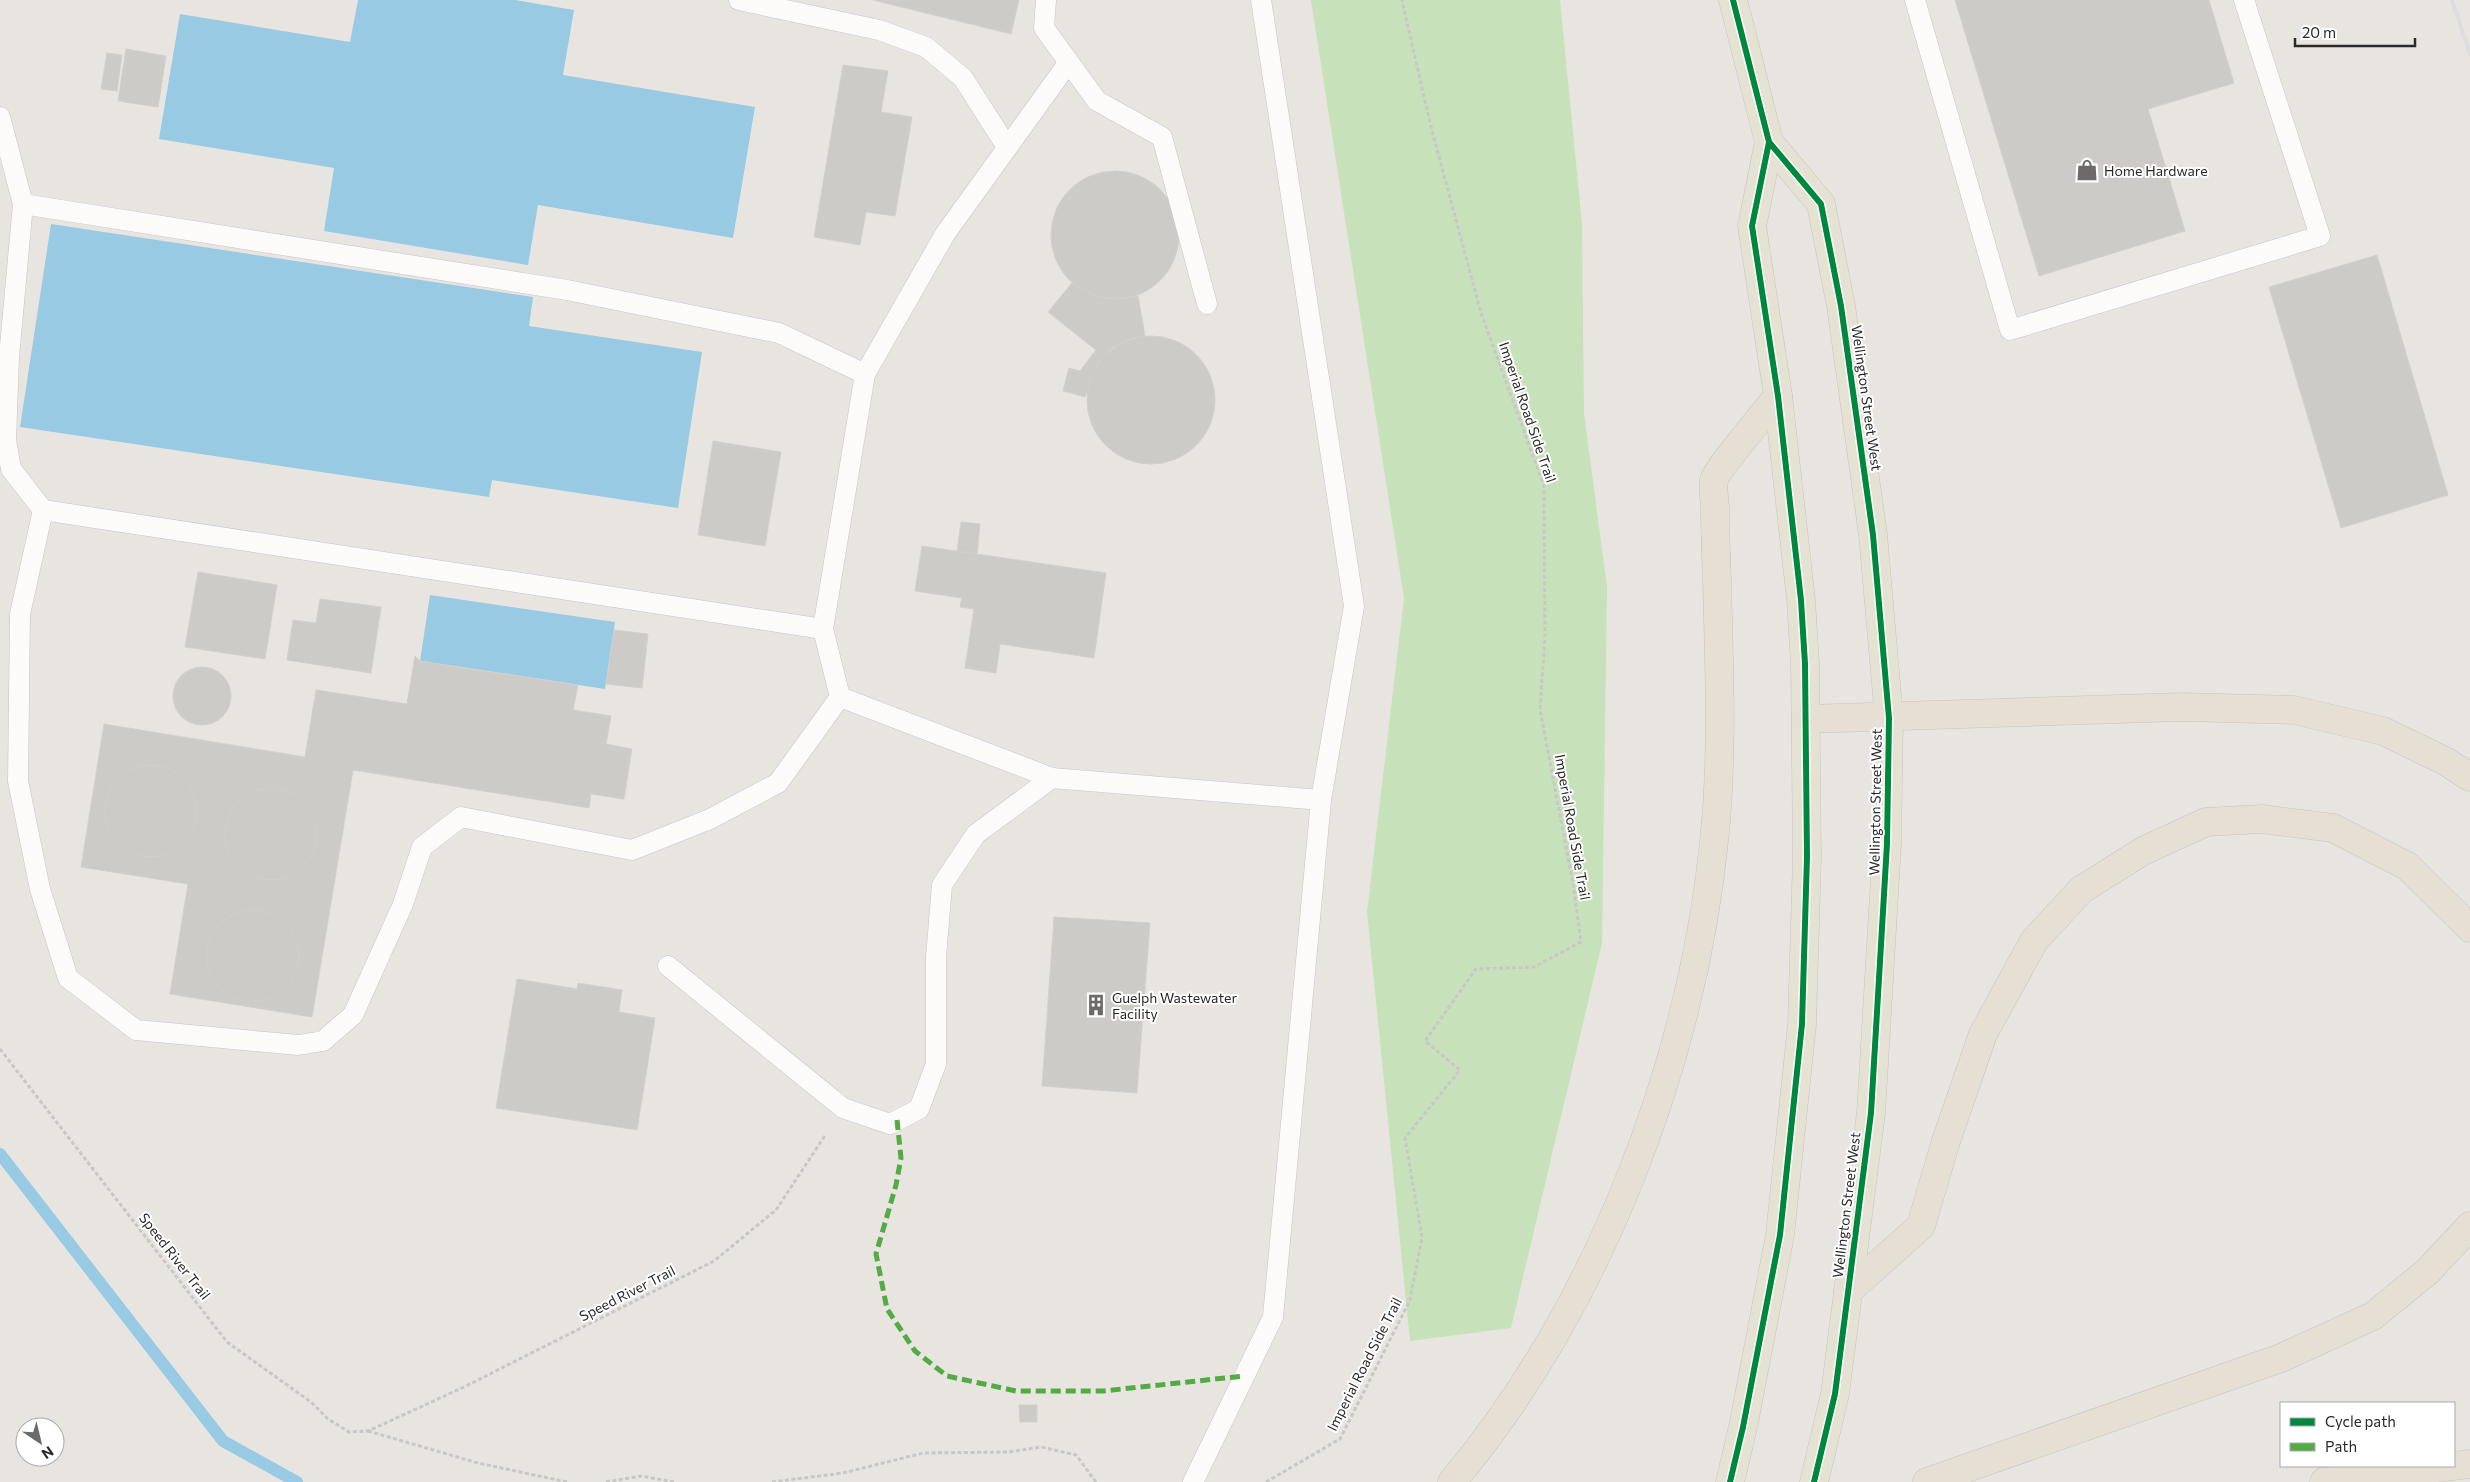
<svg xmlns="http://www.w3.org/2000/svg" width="2470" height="1482" font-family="Commissioner,sans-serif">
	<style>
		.green { fill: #c7e1bb }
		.water { fill: #98cae4 }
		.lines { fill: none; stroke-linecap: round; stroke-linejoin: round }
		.stream { stroke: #98cae4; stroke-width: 12 }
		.building { fill: #cdcbc7; stroke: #d3d0cc }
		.service-casing { stroke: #c6c4c5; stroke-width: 21 }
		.primary-casing { stroke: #c4c3c1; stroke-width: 29 }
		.trunk-casing { stroke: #c4c3c1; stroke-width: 29 }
		.path { stroke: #c8c7c7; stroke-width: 3; stroke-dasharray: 4 2.5; stroke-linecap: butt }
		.service { stroke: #fcfbfa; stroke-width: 20 }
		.primary { stroke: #e5e2d4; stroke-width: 28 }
		.trunk { stroke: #e6e0d4; stroke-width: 28 }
		.rail { stroke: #dddcde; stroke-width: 4 }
		.quiet { stroke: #53ab44; stroke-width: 5; stroke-dasharray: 10 5; stroke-linecap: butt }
		.cycleway-casing { stroke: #fff; stroke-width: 9 }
		.cycleway { stroke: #00873e; stroke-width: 6 }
		.labels { text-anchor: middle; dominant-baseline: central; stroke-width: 4; stroke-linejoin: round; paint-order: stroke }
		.poi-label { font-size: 14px; fill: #292929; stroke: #fff; text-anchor: start }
		.street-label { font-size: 14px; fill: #292929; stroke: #fff }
	</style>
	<rect width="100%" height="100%" fill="#e8e5e0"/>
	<path class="green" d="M1311 0H1560L1582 224 1584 413 1607 587 1602 943 1511 1328 1410 1341 1367 912 1404 598Z"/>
	<g class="water">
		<path d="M358 0H515L574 10 563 75 755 107 733 238 538 205 528 265 324 231 334 168 159 139 180 14 350 42Z"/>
		<path d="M51 224 533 297 529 326 702 352 678 508 492 480 489 497 20 427Z"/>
		<path d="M430 595 615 622 605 689 420 661Z"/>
	</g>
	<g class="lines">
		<path class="stream" d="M0 1154 223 1441 297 1482"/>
	</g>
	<g class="building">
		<path d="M873 0H1019L1011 34Z"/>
		<path d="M1955 0H2209L2234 83 2148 109 2185 231 2039 276Z"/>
		<path d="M126 49 166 56 158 107 118 101Z"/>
		<path d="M107 53 122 55 117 91 101 89Z"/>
		<path d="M843 65 888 71 881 112 912 117 895 216 866 212 860 245 814 237Z"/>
		<circle cx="1115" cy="235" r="64"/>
		<path d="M2377 255 2448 495 2341 528 2269 287Z"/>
		<path d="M1072 283 1097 297 1118 299 1138 296 1145 336 1133 338 1113 347 1098 363 1085 397 1063 391 1069 368 1080 371 1096 350 1048 312Z"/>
		<circle cx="1151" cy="400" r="64"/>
		<path d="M713 441 781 452 765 546 698 535Z"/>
		<path d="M961 522 980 524 977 554 957 551Z"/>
		<path d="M922 546 1106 573 1094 658 1000 644 996 673 965 668 974 609 960 607 962 598 915 591Z"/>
		<path d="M198 572 277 585 265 659 185 647Z"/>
		<path d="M320 599 381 607 371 673 287 660 293 620 316 623Z"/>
		<path d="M614 630 648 634 642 688 606 684Z"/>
		<path d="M415 656 420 661 578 685 573 710 611 716 606 744 632 749 624 799 591 794 589 808 353 770 312 1017 170 994 188 884 81 867 104 724 305 757 316 690 407 704Z"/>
		<circle cx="202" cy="696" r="29"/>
		<circle cx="151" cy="811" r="46"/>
		<circle cx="271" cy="834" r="46"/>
		<circle cx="253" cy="956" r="46"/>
		<path d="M1054 917 1150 923 1137 1093 1042 1086Z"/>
		<path d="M517 979 577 989 578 983 622 990 619 1012 655 1018 637 1130 496 1108Z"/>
		<path d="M1019 1405H1037V1422H1020Z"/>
	</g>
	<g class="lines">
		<g class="service-casing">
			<g id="service">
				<path d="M739 0 879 30 926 47 963 78 1007 147"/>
				<path d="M1046 0 1044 28 1097 101 1162 137 1207 304"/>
				<path d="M1915 0 2010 330 2320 236 2244 0"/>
				<path d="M0 117 23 204 567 290 779 333 865 374"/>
				<path d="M23 204 9 357 6 440 11 469 43 510"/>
				<path d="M823 629 43 510 20 614 18 781 40 889 68 978 136 1030 298 1045 323 1041 353 1015 403 904 422 847 461 817 632 850 710 819 778 783 840 697 823 629 865 374 945 234 1069 62"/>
				<path d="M840 697 1052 778 1321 800"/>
				<path d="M668 966 843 1108 890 1124 919 1109 936 1064V957L942 885 976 834 1052 778"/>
				<path d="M1193 1482 1273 1317 1321 800 1354 606 1261 0"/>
			</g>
		</g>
		<g class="primary-casing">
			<g id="primary">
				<path d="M1733 0 1769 142 1821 204 1841 306 1873 535 1889 718 1887 844 1871 1113 1835 1394 1814 1482"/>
				<path d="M1730 1482 1743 1427 1780 1235 1802 1024 1807 857 1805 664 1801 600 1778 396 1752 226 1769 142"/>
			</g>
		</g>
		<g class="trunk-casing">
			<g id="trunk">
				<path d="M1807 719 2182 707 2294 710 2383 731 2445 761 2470 777"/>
				<path d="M1848 1291 1921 1226 1945 1144 1983 1034 2034 941 2081 890 2143 851 2206 822 2262 819 2333 828 2407 866 2470 928"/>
				<path d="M1452 1482C1600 1305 1693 1061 1715 832 1723 748 1719 664 1717 580 1716 556 1715 533 1715 509 1715 500 1712 488 1714 480 1717 469 1768 409 1778 396"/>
				<path d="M1927 1482 2281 1358 2373 1316 2428 1271 2470 1226"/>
				<path d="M2324 1482 2470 1464"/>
			</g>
		</g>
		<g class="path">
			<path d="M0 1049 227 1342 311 1402 328 1419 349 1432 368 1431 464 1387 714 1261 776 1210 826 1134"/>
			<path d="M368 1431 478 1463 567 1482"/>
			<path d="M606 1482 641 1476 674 1482"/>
			<path d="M772 1482 843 1473 923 1453 1009 1452 1041 1447 1076 1455 1096 1482"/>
			<path d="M1266 1482 1340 1439 1410 1300 1422 1237 1405 1138 1460 1070 1425 1041 1476 969 1534 967 1581 942 1573 884 1540 709 1545 635 1544 486 1481 313 1430 123 1402 0"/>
		</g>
		<use href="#service" class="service"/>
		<use href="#primary" class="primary"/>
		<use href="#trunk" class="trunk"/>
		<path class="rail" d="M2452 0 2470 54"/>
		<path class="quiet" d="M897 1120 901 1158 896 1185 876 1254 887 1309 915 1351 947 1376 1016 1391H1103L1244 1376"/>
		<g class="cycleway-casing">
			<g id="cycleway">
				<path d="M1733 0 1769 142 1821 204 1841 306 1873 535 1889 718 1887 844 1871 1113 1835 1394 1814 1482"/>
				<path d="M1730 1482 1743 1427 1780 1235 1802 1024 1807 857 1805 664 1801 600 1778 396 1752 226 1769 142"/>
			</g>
		</g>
		<use href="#cycleway" class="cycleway"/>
	</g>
	<defs>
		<g id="shop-bare" transform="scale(1.725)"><path d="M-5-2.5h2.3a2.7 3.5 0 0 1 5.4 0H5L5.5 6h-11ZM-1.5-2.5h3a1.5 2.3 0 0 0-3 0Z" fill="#6c6b69" stroke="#fff" stroke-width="2.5" paint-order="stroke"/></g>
		<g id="building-bare" transform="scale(1.725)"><path d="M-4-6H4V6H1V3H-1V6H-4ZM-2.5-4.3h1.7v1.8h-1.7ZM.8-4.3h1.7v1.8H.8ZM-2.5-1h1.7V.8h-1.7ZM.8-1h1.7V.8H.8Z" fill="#6c6b69" stroke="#fff" stroke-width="2.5" paint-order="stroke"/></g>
	</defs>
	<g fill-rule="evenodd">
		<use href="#shop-bare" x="2087" y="170"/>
		<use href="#building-bare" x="1096" y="1005"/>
	</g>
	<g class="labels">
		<g class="poi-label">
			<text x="2104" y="170">Home Hardware</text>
			<text x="1112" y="997">Guelph Wastewater<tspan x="1112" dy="16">Facility</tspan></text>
		</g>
		<g class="street-label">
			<text transform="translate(1867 398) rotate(82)">Wellington Street West</text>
			<text transform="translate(1528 412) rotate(71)">Imperial Road Side Trail</text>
			<text transform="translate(1875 802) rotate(-89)">Wellington Street West</text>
			<text transform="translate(1573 827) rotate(80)">Imperial Road Side Trail</text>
			<text transform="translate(1846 1205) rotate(-83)">Wellington Street West</text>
			<text transform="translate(175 1256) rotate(52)">Speed River Trail</text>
			<text transform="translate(627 1293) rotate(-27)">Speed River Trail</text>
			<text transform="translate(1364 1364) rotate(-63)">Imperial Road Side Trail</text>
		</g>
	</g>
	<rect x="2280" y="1402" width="175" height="65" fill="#ffffff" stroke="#a9a9a9"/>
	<rect x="2290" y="1418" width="25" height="8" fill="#00873e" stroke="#a9a9a9"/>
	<text x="2325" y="1427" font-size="15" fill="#292929">Cycle path</text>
	<rect x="2290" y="1443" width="25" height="8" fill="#53ab44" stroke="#a9a9a9"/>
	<text x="2325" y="1452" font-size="15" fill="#292929">Path</text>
	<g transform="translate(40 1442) rotate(145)"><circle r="24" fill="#ffffff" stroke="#a9a9a9"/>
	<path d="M0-4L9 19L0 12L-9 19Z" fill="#6c6b69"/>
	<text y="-8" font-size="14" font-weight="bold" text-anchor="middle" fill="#292929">N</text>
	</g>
	<path d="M2295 38v8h120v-8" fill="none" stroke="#292929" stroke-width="2.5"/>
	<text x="2302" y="38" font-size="15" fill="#292929" stroke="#ffffff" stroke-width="4" paint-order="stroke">20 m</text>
</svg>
